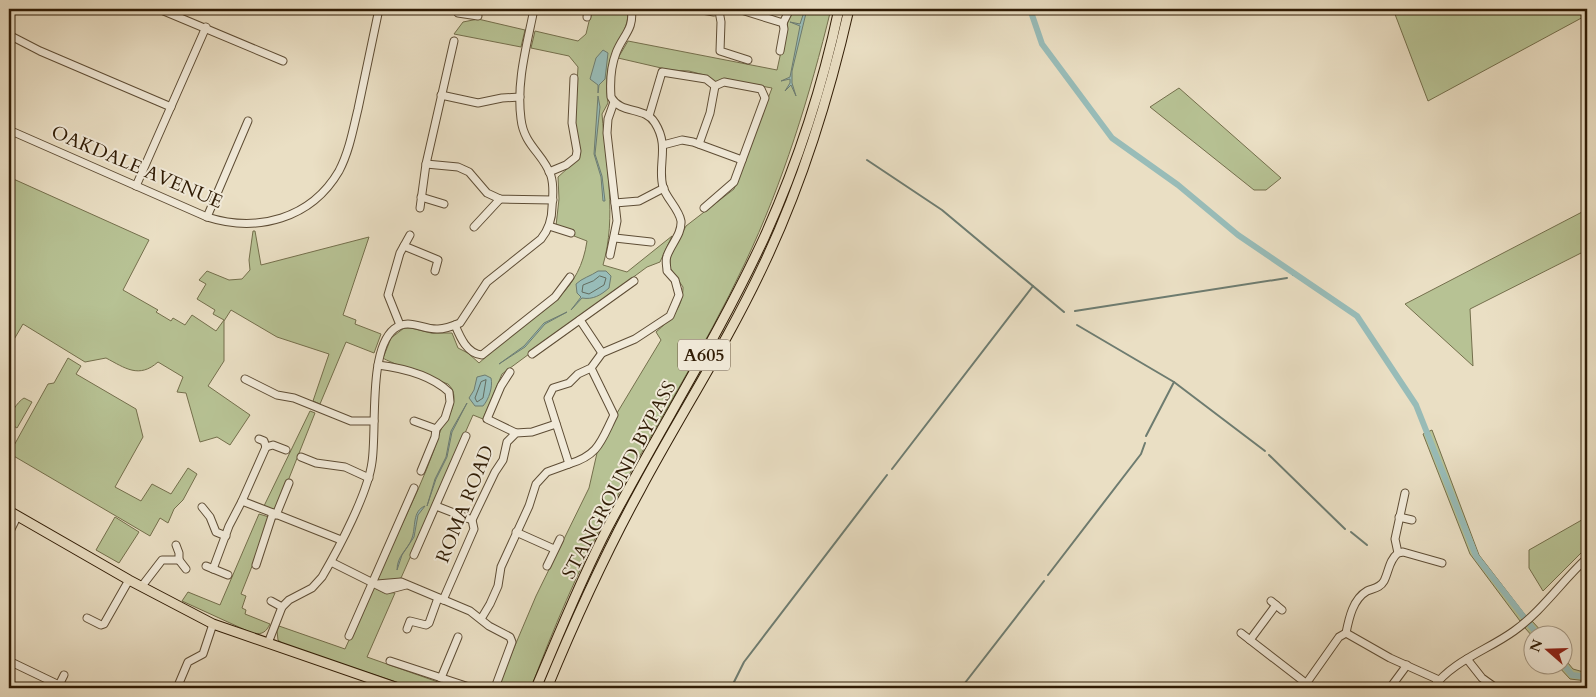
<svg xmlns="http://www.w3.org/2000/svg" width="1596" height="697" font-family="Cardo,serif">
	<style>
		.green { fill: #b7c294; stroke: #746f4c }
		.water { fill: #98bcb8; stroke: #6e7c70 }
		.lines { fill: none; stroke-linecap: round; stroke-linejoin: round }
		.shore { stroke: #646c5e; stroke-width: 1 }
		.stream { stroke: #6e7c70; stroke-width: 2 }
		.canal { stroke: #98bcb8; stroke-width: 6 }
		.minor-casing { stroke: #5e4d35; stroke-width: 9 }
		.major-casing { stroke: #301c05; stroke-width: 11 }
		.minor { stroke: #f1ead9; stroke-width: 7 }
		.major { stroke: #eadfc4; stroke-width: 9 }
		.labels { text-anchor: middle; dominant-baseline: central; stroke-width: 4; stroke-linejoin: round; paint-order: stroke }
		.shield { fill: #f1ead9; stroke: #6a5a45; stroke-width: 1 }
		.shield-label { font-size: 18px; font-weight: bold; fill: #301c05 }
		.street-label { font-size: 19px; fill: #301c05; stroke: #f1ead9 }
	</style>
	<rect width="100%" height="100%" fill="#eadfc4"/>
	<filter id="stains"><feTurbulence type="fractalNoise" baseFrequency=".004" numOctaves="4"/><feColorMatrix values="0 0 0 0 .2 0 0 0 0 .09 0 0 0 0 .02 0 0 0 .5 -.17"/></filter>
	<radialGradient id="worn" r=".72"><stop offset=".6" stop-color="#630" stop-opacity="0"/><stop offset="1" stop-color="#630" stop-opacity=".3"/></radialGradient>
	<g class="green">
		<path d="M592 9H628C629 27 620 37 613 53 606 68 606 87 608 103L602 114C606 164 617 217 603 265L627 272 672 236 660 262 647 267 502 374 483 419 473 415 401 578 386 582 376 580C398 531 424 483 440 432 443 423 451 415 453 405 455 396 454 390 448 384 437 380 388 362 383 358L391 338 404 328H411L431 333H452L458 348 468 353 479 363C490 354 500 344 511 335 547 308 580 290 587 241L574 236V230L556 226 559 199 558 177 578 159 575 120 578 67 569 56 531 48 535 31 578 41 586 34Z"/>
		<path d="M793 9H831C810 95 783 183 745 263 704 350 652 431 607 515 578 571 553 629 531 688H497L536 596 589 488 597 453 617 413 661 340 656 332C671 319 683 308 683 287L670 268V257L686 226 734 189 772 88 727 80 715 82 704 75 689 71 670 70 618 58 628 41 777 70 787 24Z"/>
		<path d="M1393 9H1587V15L1428 101Z"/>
		<path d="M478 19 525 30 521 47 454 34 463 22Z"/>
		<path d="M1179 88 1281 178 1266 190H1254L1150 107Z"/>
		<path d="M9 177 149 240 123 290 158 310 156 312 171 321 173 318 185 325 192 315 216 331 224 320 213 314 215 310 197 299 206 284 199 280 207 271 229 280 242 279 250 270 249 260 253 231H255L261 265 369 237 343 315 356 320 355 324 381 334 374 353 346 342 320 404 313 401 329 354 277 337 231 310 224 321V361L208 386 250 415 230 445 217 437 200 442 186 393 177 392 183 377 158 362C139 379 125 368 106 358L85 362 23 324 9 348Z"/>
		<path d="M1584 211 1587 250 1470 309 1473 366 1405 304Z"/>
		<path d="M68 358 81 366 76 374 136 409 143 437 115 487 141 501 152 484 171 494 188 468 197 474 183 500 174 509 168 523 160 518 150 536 12 455V449L48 384 54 383Z"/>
		<path d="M24 398 32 402 17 428 9 423C9 415 17 402 24 398Z"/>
		<path d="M310 411 315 413 276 511 264 506Z"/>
		<path d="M1432 430 1479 555 1526 616 1520 621 1470 554 1423 434Z"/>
		<path d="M259 514 269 517 264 536 241 594 246 596 242 608 246 610 245 614 270 624C266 632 263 634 254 634L182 601 188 592 220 605Z"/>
		<path d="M115 517 139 532 119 563 96 550Z"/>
		<path d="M1587 517V547L1543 591 1529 568V550Z"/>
		<path d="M373 587 383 592 395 593 367 657 455 688H414L283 644 278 640 277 631 279 626 345 649Z"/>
		<path d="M1532 621 1544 634H1534L1533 637 1525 628Z"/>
		<path d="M1564 658 1573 669 1587 673V681L1570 679 1557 665 1564 664Z"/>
	</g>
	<g class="water">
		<path d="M805 9H807L792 71V83L796 96 791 85 785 91 790 83V79L781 81 790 77 800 26 790 22 800 24Z"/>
		<path d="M603 50 608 53 605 79 599 85 598 93V85L590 79 596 58Z"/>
		<path d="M598 96 600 107 595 154 602 176 605 201H603L601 177 594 154Z"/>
		<path d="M598 271H606L611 276 609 288C601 295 593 300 582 298L571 310 581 297 577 293 576 284C582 278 591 276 598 271Z"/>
		<path d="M567 312 545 324 525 347 499 364 524 346 544 323Z"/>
		<path d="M485 375 491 378C493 387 489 399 483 406H475L469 398 474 390 477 377Z"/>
		<path d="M467 403 452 432 447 457 436 479 427 506 435 479 446 457 451 431Z"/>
		<path d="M425 506 418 515 414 537 402 555 397 570C397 555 408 550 412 538 416 527 412 511 425 506Z"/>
	</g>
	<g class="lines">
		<g class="shore">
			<path d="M600 276 606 278 604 285 589 294 582 292 583 285 593 281Z"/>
			<path d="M486 380 483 398 477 402 475 398 481 382Z"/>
		</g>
		<g class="stream">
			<path d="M867 160 942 210 1064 312"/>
			<path d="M1293 275 1295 274"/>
			<path d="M1075 311 1287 278"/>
			<path d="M1077 325 1174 382 1146 436"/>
			<path d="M1174 382 1265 451"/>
			<path d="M1269 455 1345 529"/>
			<path d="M892 469 1033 286"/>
			<path d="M1351 532 1367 545"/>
			<path d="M1048 575 1141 454 1145 443"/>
			<path d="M731 688 744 662 887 475"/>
			<path d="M961 688 1044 581"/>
		</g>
		<g class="canal">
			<path d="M1030 9 1042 44 1112 138 1178 185 1238 235 1357 316 1416 405 1476 556 1537 634"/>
			<path d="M1563 664 1572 675 1587 677"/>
		</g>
		<g class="minor-casing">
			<g id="minor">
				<path d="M159 9 283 61"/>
				<path d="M696 9 714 12 720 9"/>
				<path d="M738 9 783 23"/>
				<path d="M719 11 721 22 720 51 748 60"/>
				<path d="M458 13 478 16"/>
				<path d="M587 17 588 9"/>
				<path d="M783 23 790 9"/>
				<path d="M9 35 40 51 171 107"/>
				<path d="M780 51 784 29 783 23"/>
				<path d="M441 95 478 103 502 98 520 97"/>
				<path d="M649 116 662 72 706 79 715 86 724 82 761 89 765 98 734 182 704 208"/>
				<path d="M9 130 207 217C257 233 311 219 339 171 349 152 353 130 358 109 365 76 372 42 379 9"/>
				<path d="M699 144 710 113 715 86"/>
				<path d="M663 145 682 140 693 142 742 160"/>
				<path d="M426 164 458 167 469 172 487 193 500 199 553 200"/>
				<path d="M549 172 566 165 576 157 577 151 572 123 574 78"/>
				<path d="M136 186 206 27"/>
				<path d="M421 197 444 204"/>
				<path d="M615 203 639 201 664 188"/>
				<path d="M420 208 426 164 454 41"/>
				<path d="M207 217 248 121"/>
				<path d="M549 226 571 233"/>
				<path d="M474 227 500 199"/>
				<path d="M615 238 651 242"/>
				<path d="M404 246 438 260 435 271"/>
				<path d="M610 255 617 221 607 133 608 119 614 102"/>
				<path d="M580 320 602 353"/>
				<path d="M400 325 388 295 400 253 410 235"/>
				<path d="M455 325C460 337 467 354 482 355L555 297 570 277"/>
				<path d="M532 354 634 281"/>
				<path d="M378 365C402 368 431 375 449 392L450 402 445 418 436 429 435 437 421 471"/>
				<path d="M591 368 614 415C601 441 599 455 569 464L548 398 553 388 569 383 578 374 591 368 602 353 635 339 670 316 679 295 675 280 667 271C667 266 665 261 667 256 671 244 682 234 681 221 679 209 666 198 663 187 657 165 670 147 655 123 645 106 621 115 611 97 610 83 611 66 616 53 622 36 635 29 631 9"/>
				<path d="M510 372 501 386 487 419 516 433"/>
				<path d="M245 379 277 395 294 398 351 421H374"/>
				<path d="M414 421 436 429"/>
				<path d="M259 439 264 441 266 447"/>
				<path d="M266 447 273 445 286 450"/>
				<path d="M301 457 316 463 345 467 369 478"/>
				<path d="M242 501 266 447"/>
				<path d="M436 506 472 520"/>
				<path d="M202 507 210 517 216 532 226 536"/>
				<path d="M276 515 289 483"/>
				<path d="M1399 517 1412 520"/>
				<path d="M516 532 554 549"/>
				<path d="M9 533 17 517"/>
				<path d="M1398 553 1395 539 1405 493"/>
				<path d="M414 555 466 436"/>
				<path d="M179 560 186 569"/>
				<path d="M331 562 387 590 406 585"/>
				<path d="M256 565 273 513 341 540"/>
				<path d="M206 566 228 575"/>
				<path d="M547 566 560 539"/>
				<path d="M213 569 229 526 242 501 273 513"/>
				<path d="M377 584 401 582 470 611 489 626 510 637 512 642 496 685 492 688"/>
				<path d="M142 586 162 560H179V553L176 545"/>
				<path d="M443 600 474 529 472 520 495 472 503 460 507 442 516 433 532 432 556 424"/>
				<path d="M271 601 282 607"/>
				<path d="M1271 601 1282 610"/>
				<path d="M87 618 101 625 104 624 129 580"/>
				<path d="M481 619 490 604 498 586 501 567 529 506 536 484 547 472 569 464"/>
				<path d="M407 629 410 621 426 625 429 623 438 598"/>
				<path d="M1241 633 1307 684"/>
				<path d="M1346 633C1349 618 1353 599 1367 591 1374 588 1380 588 1384 581 1389 571 1389 560 1398 553L1403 552 1442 563"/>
				<path d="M1346 633 1390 658 1439 680"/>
				<path d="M349 636 414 488"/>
				<path d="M1250 640 1276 605"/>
				<path d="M268 643 282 607 289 600 312 588 322 577C339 548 368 493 372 462 377 430 368 350 394 329 409 317 422 330 438 329 445 329 453 326 460 323L487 282 541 239C549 229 552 220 552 207 553 197 554 186 551 176 544 154 524 146 521 119 516 82 527 45 534 9"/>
				<path d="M1467 659 1482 678 1496 688"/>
				<path d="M9 661 59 685 64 675"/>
				<path d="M390 661 472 688"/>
				<path d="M441 678 458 637"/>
				<path d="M1436 683 1444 688"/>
				<path d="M177 688 188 662 203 654 213 624"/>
				<path d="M1303 688 1339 637 1346 633"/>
				<path d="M1390 688 1407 665"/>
				<path d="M1433 688C1452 661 1488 650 1514 631 1542 611 1562 581 1587 558"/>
			</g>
		</g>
		<g class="major-casing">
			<g id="major">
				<path d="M9 511 129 580 213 624 398 688"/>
				<path d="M536 688C559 634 581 579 608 527 659 430 718 337 764 238 796 167 823 85 839 9"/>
				<path d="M547 688C575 620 605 554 640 490 680 415 727 343 763 266 802 184 829 97 849 9"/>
			</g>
		</g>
		<use href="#minor" class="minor"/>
		<use href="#major" class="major"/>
	</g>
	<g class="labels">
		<rect class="shield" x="678" y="339.5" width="52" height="31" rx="4"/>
		<g class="shield-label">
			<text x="704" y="355">A605</text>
		</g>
		<g class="street-label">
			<text transform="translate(137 167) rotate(23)">OAKDALE AVENUE</text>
			<text transform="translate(619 480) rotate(-62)">STANGROUND BYPASS</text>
			<text transform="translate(465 504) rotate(-68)">ROMA ROAD</text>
		</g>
	</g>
	<rect width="1596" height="697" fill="none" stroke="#eadfc4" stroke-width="30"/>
	<rect x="10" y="10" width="1576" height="677" fill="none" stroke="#301c05" stroke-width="2.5"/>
	<rect x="15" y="15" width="1566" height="667" fill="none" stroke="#301c05"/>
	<g transform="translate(1548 650) rotate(290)"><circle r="24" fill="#f1ead9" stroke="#a49884"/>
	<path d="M0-4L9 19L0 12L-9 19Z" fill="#8f2418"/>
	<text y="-8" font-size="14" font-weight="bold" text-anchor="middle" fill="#301c05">N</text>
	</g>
	<rect width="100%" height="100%" filter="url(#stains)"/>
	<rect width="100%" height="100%" fill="url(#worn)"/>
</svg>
